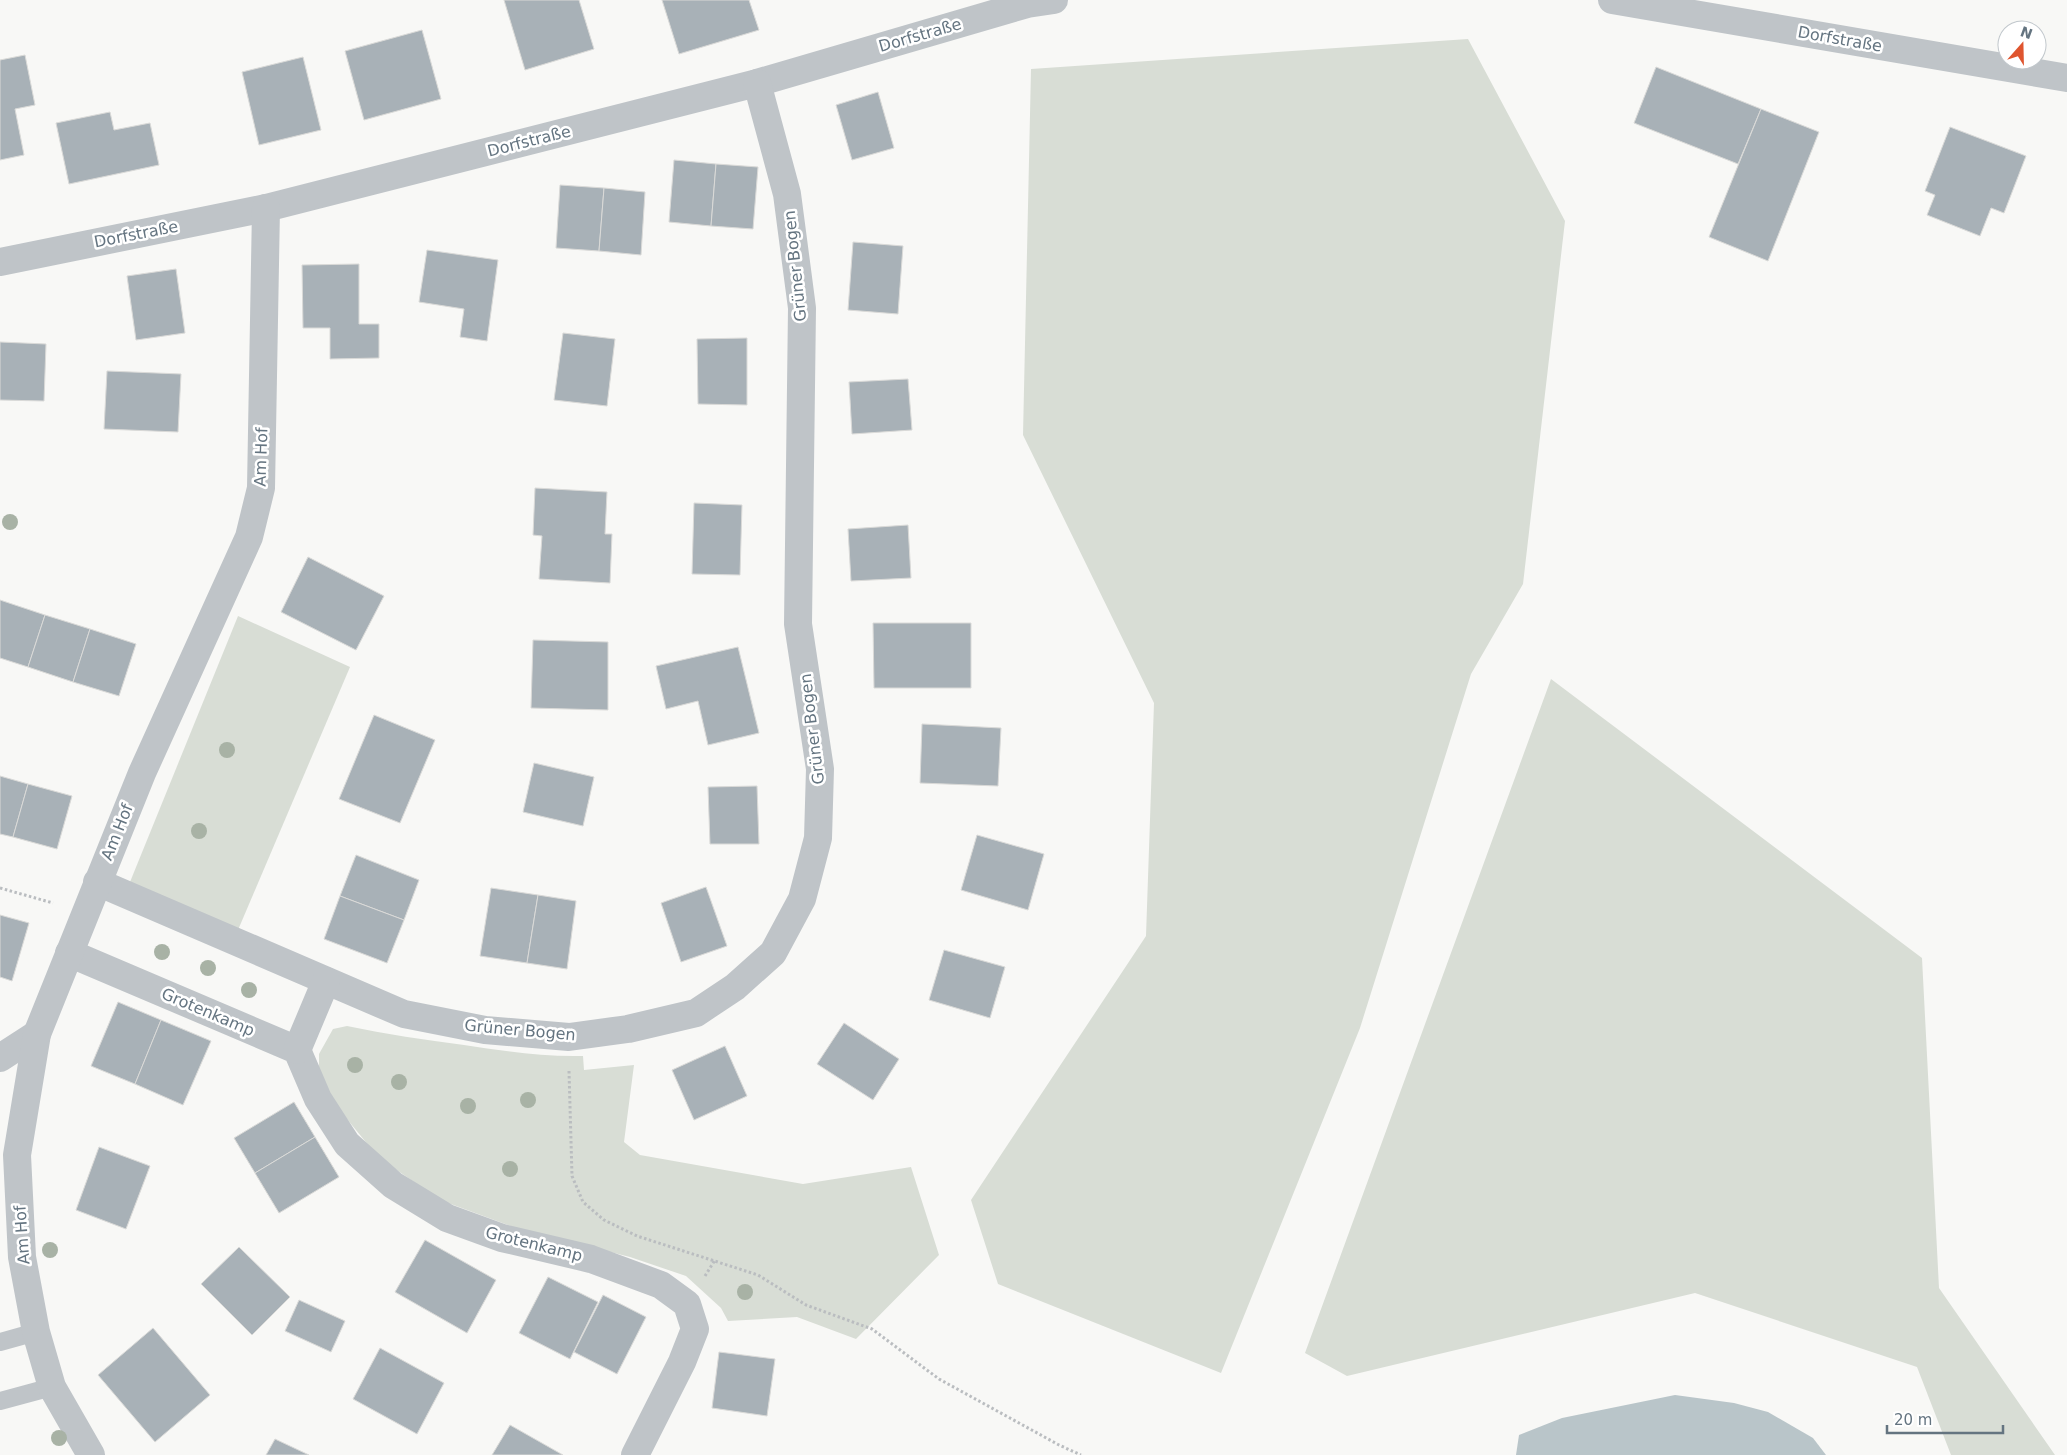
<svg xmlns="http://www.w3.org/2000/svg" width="2067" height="1455" font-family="'DejaVu Sans',sans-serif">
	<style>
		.green { fill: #d8ddd5 }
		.water { fill: #b9c5c9 }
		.building { fill: #a8b1b7; stroke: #dadad8 }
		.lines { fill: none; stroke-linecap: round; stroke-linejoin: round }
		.path { stroke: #babdc0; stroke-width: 3; stroke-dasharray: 2.5 2.5; stroke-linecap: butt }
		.lane { stroke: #bfc4c8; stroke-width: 18 }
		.street { stroke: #bfc4c8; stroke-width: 28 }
		.tree { fill: #a8b2a5 }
		.labels { text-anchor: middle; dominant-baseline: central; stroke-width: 5; stroke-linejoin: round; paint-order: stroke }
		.street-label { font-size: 16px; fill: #647480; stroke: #fff }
	</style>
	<rect width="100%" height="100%" fill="#f8f8f6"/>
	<g class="green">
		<path d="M1468 39 1565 221 1523 584 1471 674 1360 1028 1221 1373 998 1284 971 1200 1146 936 1154 703 1023 435 1031 69Z"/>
		<path d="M238 616 350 667 238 930 130 882Z"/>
		<path d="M1551 679 1922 958 1939 1288 2055 1455H1951L1917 1367 1695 1293 1347 1376 1305 1353Z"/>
		<path d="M347 1026C386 1034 425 1040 464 1045 504 1051 543 1057 583 1056L584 1070 634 1065 624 1142 640 1155 803 1184 911 1167 939 1255 856 1339 797 1317 728 1321 721 1308 686 1276 630 1257 516 1228 440 1200 378 1157 334 1103 319 1068V1054L333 1029Z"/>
	</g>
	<path class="water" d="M1675 1395 1734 1403 1768 1412 1813 1438 1826 1455H1516L1519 1435 1562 1418Z"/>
	<g class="building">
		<path d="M504 0H579L594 49 525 70Z"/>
		<path d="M662 0H749L759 30 679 54Z"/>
		<path d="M422 30 441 99 364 120 345 51Z"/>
		<path d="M25 55 35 105 15 109 24 155 0 160V60Z"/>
		<path d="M303 57 321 130 259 145 242 72Z"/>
		<path d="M1656 67 1761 109 1738 164 1634 123Z"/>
		<path d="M878 92 894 148 852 160 836 105Z"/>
		<path d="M1761 109 1819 132 1768 261 1709 237Z"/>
		<path d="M110 112 114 130 150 123 159 165 69 184 56 123Z"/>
		<path d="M1950 127 2026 156 2004 213 1991 208 1980 236 1927 215 1935 195 1925 191Z"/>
		<path d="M674 160 716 164 711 226 669 222Z"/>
		<path d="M716 164 758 167 753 229 711 226Z"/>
		<path d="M560 185 604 188 599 251 556 248Z"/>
		<path d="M604 188 645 192 641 255 599 251Z"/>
		<path d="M853 242 903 246 898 314 848 310Z"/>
		<path d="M427 250 498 260 487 341 460 337 464 309 419 302Z"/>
		<path d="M359 264V324H379V358L330 359V328H303L302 265Z"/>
		<path d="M176 269 185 333 136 340 127 276Z"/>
		<path d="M563 333 615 339 607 406 554 400Z"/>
		<path d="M747 338V405L698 404 697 339Z"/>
		<path d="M0 342 46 344 44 401 0 400Z"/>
		<path d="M107 371 181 374 178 432 104 429Z"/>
		<path d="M908 379 912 430 852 434 849 382Z"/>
		<path d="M535 488 607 492 605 534H612L610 583 539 579 542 536 533 535Z"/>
		<path d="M694 503 742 505 740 575 692 574Z"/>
		<path d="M908 525 911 578 851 581 848 529Z"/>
		<path d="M308 557 384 596 356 650 281 612Z"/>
		<path d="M0 600 45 615 28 667 0 658Z"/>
		<path d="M45 615 90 629 73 682 28 667Z"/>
		<path d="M873 623H971V688H874Z"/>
		<path d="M90 629 136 644 119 696 73 682Z"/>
		<path d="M533 640 608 642V710L531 708Z"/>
		<path d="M738 647 759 733 708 745 698 701 666 709 656 666Z"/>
		<path d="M374 715 435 740 400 823 339 799Z"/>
		<path d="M922 724 1001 728 998 786 920 783Z"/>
		<path d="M534 763 594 777 583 826 523 812Z"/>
		<path d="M0 776 28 784 13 837 0 834Z"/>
		<path d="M28 784 72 796 57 849 13 837Z"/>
		<path d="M757 786 759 844H710L708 787Z"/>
		<path d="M977 835 1044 854 1028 910 961 890Z"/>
		<path d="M356 855 419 880 404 920 340 896Z"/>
		<path d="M706 887 727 946 681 962 661 903Z"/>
		<path d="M491 888 538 895 527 963 480 956Z"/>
		<path d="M538 895 576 901 567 969 527 963Z"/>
		<path d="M340 896 404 920 387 963 324 939Z"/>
		<path d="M0 915 29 923 12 981 0 977Z"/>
		<path d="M944 950 1005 967 990 1018 929 1000Z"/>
		<path d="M118 1002 161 1020 135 1084 91 1066Z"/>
		<path d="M161 1020 211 1041 183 1105 135 1084Z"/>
		<path d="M844 1023 899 1059 873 1100 817 1064Z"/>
		<path d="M725 1046 747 1096 694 1120 672 1070Z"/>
		<path d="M294 1102 315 1137 255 1173 234 1138Z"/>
		<path d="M315 1137 339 1177 279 1213 255 1173Z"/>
		<path d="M99 1147 150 1166 126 1229 76 1210Z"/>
		<path d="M425 1240 496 1280 467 1333 395 1292Z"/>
		<path d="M239 1247 290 1297 252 1335 201 1284Z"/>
		<path d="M548 1277 598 1302 570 1359 519 1333Z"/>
		<path d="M603 1295 646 1317 617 1374 574 1352Z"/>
		<path d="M299 1300 345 1321 331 1352 285 1331Z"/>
		<path d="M153 1328 210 1395 155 1442 98 1375Z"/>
		<path d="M380 1348 444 1383 417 1434 353 1399Z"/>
		<path d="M719 1352 775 1359 767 1416 712 1408Z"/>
		<path d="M510 1425 563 1455H492Z"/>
		<path d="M275 1439 309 1455H266Z"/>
	</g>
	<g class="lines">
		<g class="path">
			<path d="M0 888 53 903"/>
			<path d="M569 1071 572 1176 583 1202 604 1220 637 1236 758 1275 806 1305 872 1329 939 1379 1059 1445 1081 1455"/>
			<path d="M705 1276 715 1260"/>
		</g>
		<g class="lane">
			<path d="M0 1342 36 1332"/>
			<path d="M0 1401 52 1387"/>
		</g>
		<g class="street">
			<path d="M1612 0 2067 78"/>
			<path d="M0 262 266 208 757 83 1027 4 1054 0"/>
			<path d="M97 882 404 1014 485 1030 569 1037 628 1029 696 1013 735 987 773 953 802 899 818 838 820 769 798 624 802 308 787 194 757 83"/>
			<path d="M69 953 297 1050 318 1099 347 1144 393 1185 447 1218 502 1238 591 1259 661 1285 687 1304 695 1329 682 1362 635 1455"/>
			<path d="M297 1050 326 981"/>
			<path d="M0 1058 37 1034"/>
			<path d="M91 1455 52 1387 36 1332 22 1257 17 1155 37 1034 142 773 249 537 261 488 266 208"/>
		</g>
	</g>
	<g class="tree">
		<circle cx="10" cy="522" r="8"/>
		<circle cx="227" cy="750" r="8"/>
		<circle cx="199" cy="831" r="8"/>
		<circle cx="162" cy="952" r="8"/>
		<circle cx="208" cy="968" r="8"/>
		<circle cx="249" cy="990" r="8"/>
		<circle cx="355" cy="1065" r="8"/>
		<circle cx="399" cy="1082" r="8"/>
		<circle cx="528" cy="1100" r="8"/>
		<circle cx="468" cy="1106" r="8"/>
		<circle cx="510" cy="1169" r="8"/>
		<circle cx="50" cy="1250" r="8"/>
		<circle cx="745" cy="1292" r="8"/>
		<circle cx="59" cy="1438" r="8"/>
	</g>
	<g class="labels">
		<g class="street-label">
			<text transform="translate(920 35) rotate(-16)">Dorfstraße</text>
			<text transform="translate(1840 39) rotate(10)">Dorfstraße</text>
			<text transform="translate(529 141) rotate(-14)">Dorfstraße</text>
			<text transform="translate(136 234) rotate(-11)">Dorfstraße</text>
			<text transform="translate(795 266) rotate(-96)">Grüner Bogen</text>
			<text transform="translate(261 457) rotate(-88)">Am Hof</text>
			<text transform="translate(812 729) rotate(-97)">Grüner Bogen</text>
			<text transform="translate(117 832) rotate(-68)">Am Hof</text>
			<text transform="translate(208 1012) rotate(23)">Grotenkamp</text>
			<text transform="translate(520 1030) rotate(5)">Grüner Bogen</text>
			<text transform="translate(22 1235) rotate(-94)">Am Hof</text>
			<text transform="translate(534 1244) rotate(14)">Grotenkamp</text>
		</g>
	</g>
	<g transform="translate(2022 45) rotate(20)"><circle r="24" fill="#ffffff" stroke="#c1c7cc"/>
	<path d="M0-4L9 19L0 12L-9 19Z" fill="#df552f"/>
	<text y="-8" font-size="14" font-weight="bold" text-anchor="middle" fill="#647480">N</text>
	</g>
	<path d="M1887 1425v8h116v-8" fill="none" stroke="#647480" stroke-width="2.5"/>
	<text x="1894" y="1425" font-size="15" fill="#647480" stroke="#ffffff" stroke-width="4" paint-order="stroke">20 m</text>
</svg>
